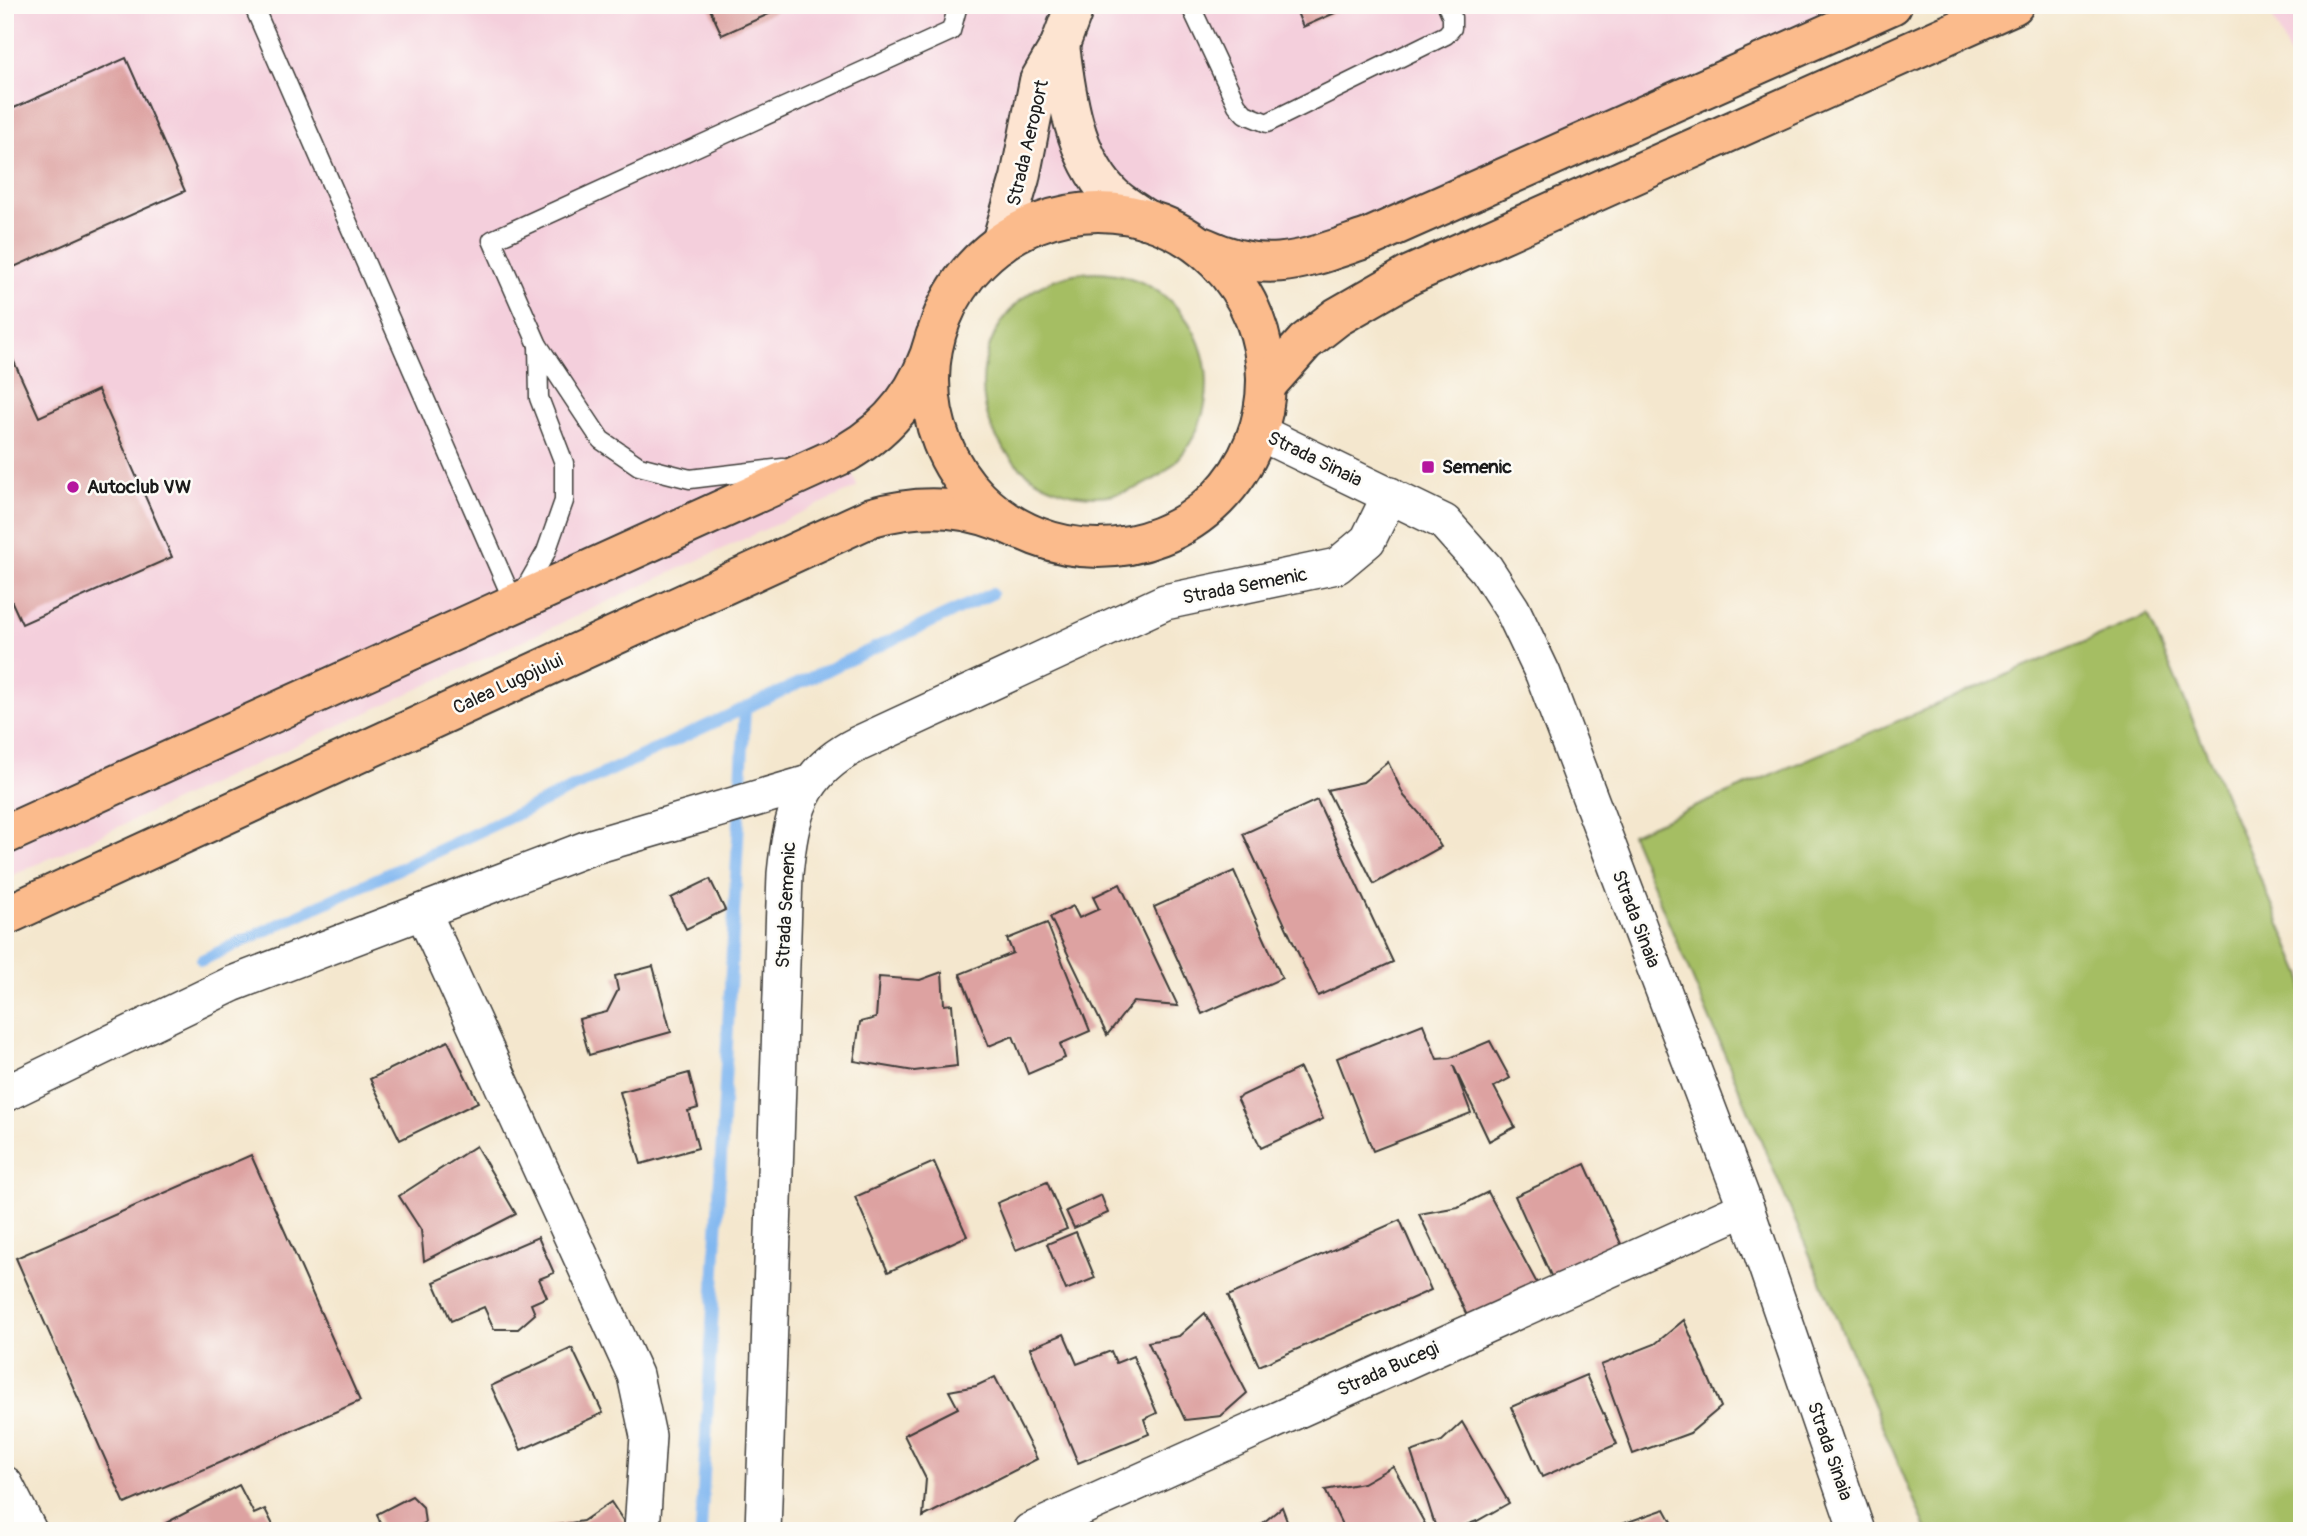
<svg xmlns="http://www.w3.org/2000/svg" width="2307" height="1536" font-family="Pangolin,sans-serif">
	<style>
		.built { fill: #f4cfdc }
		.green { fill: #a5be64; stroke: #606d40; stroke-width: 2 }
		.lines { fill: none; stroke-linecap: round; stroke-linejoin: round }
		.stream { stroke: #81b7f0; stroke-width: 12 }
		.building { fill: #dda2a1 }
		.lane-casing { stroke: #3c3a37; stroke-width: 21 }
		.street-casing { stroke: #3c3a37; stroke-width: 38 }
		.secondary-casing { stroke: #3c3a37; stroke-width: 42 }
		.primary-casing { stroke: #3c3a37; stroke-width: 42 }
		.highway-casing { stroke: #3c3a37; stroke-width: 42 }
		.lane { stroke: #fff; stroke-width: 18 }
		.street { stroke: #fff; stroke-width: 35 }
		.secondary { stroke: #fde4d1; stroke-width: 38 }
		.primary { stroke: #fbbb8c; stroke-width: 38 }
		.highway { stroke: #fbbb8c; stroke-width: 38 }
		.poi-dot { fill: #b5179e; stroke: #fdfcf7; stroke-width: 2.5 }
		.labels { text-anchor: middle; dominant-baseline: central; stroke-width: 5; stroke-linejoin: round; paint-order: stroke }
		.street-label { font-size: 19px; fill: #1c1c1c; stroke: #fdfcf7 }
		.poi-label { font-size: 19px; font-weight: bold; fill: #1c1c1c; stroke: #fdfcf7; text-anchor: start }
	</style>
	<rect width="100%" height="100%" fill="#fdfcf7"/>
	<filter id="ink" filterUnits="userSpaceOnUse"><feTurbulence type="fractalNoise" baseFrequency=".0143" numOctaves="2"/><feDisplacementMap in="SourceGraphic" scale="14" xChannelSelector="R" yChannelSelector="G"/><feConvolveMatrix kernelMatrix="1 2 1 2 8 2 1 2 1" color-interpolation-filters="sRGB"/></filter>
	<filter id="wash" filterUnits="userSpaceOnUse"><feTurbulence type="fractalNoise" baseFrequency=".00686" numOctaves="4" result="noise"/><feDisplacementMap in="SourceGraphic" scale="28" xChannelSelector="R" yChannelSelector="G"/><feGaussianBlur stdDeviation="1.57" result="paint"/><feColorMatrix in="noise" values="0 0 0 0 0 0 0 0 0 0 0 0 0 0 0 0 0 1.4 0 .05"/><feComposite in="paint" operator="in"/></filter>
	<g filter="url(#wash)">
		<rect width="100%" height="100%" fill="#f4e7ce"/>
		<g class="built">
			<path d="M5 5H1843L1437 207 1368 238 1204 247 1145 219 1111 213 1070 215 1026 228 990 251 970 271 953 294 940 323 846 453 857 487 5 879Z"/>
			<path d="M2267 5H2302V83Z"/>
		</g>
		<g class="green">
			<circle cx="1095" cy="384" r="112"/>
			<path d="M2148 615 2302 976V1531H1927L1631 834Z"/>
		</g>
		<g class="lines">
			<g class="stream">
				<path d="M202 960 991 594"/>
				<path d="M701 1531 745 708"/>
			</g>
		</g>
		<g id="blocks">
			<g class="building">
				<path d="M708 5H789L722 35Z"/>
				<path d="M1294 5H1353L1303 27Z"/>
				<path d="M126 58 185 191 5 271V112Z"/>
				<path d="M5 342 39 417 98 390 172 557 22 624 5 587Z"/>
				<path d="M1388 762 1404 796 1421 815 1441 847 1374 884 1327 790 1363 782Z"/>
				<path d="M1317 800 1393 962 1318 996 1243 834Z"/>
				<path d="M1234 871 1282 978 1202 1014 1154 907Z"/>
				<path d="M710 879 725 910 686 929 671 898Z"/>
				<path d="M1120 884 1178 1006 1133 1002 1107 1035 1050 917 1073 906 1079 918 1099 909 1093 897Z"/>
				<path d="M1047 923 1090 1031 1060 1044 1065 1058 1028 1074 1013 1036 989 1046 960 974 1013 953 1007 939Z"/>
				<path d="M653 966 671 1032 589 1055 579 1019 607 1012 618 990 615 976Z"/>
				<path d="M942 972 944 1005 952 1004 957 1066 914 1071 854 1061 860 1022 876 1018 879 977 920 980Z"/>
				<path d="M1423 1024 1437 1059 1450 1058 1490 1041 1510 1078 1494 1087 1515 1127 1489 1141 1453 1065 1471 1113 1373 1151 1337 1058Z"/>
				<path d="M448 1041 478 1102 400 1140 370 1079Z"/>
				<path d="M1300 1068 1323 1119 1261 1148 1237 1098Z"/>
				<path d="M689 1073 698 1108 688 1111 698 1148 641 1164 620 1092Z"/>
				<path d="M476 1146 516 1214 424 1261 421 1230 399 1196Z"/>
				<path d="M251 1155 360 1401 125 1504 16 1258Z"/>
				<path d="M934 1162 967 1236 888 1272 855 1197Z"/>
				<path d="M1585 1164 1622 1246 1552 1278 1515 1196Z"/>
				<path d="M1047 1182 1067 1229 1016 1250 997 1203Z"/>
				<path d="M1488 1192 1539 1287 1470 1322 1419 1214 1458 1207Z"/>
				<path d="M1101 1195 1108 1213 1074 1228 1066 1211Z"/>
				<path d="M1400 1220 1431 1290 1259 1366 1228 1296Z"/>
				<path d="M1076 1232 1095 1278 1066 1290 1047 1244Z"/>
				<path d="M538 1237 554 1273 539 1279 547 1297 531 1304 535 1314 518 1329H494L484 1307 451 1321 434 1282Z"/>
				<path d="M1205 1313 1247 1393 1221 1416 1185 1420 1148 1342 1179 1336Z"/>
				<path d="M1684 1320 1721 1407 1690 1433 1633 1454 1601 1365 1655 1344Z"/>
				<path d="M1064 1334 1077 1364 1111 1351 1116 1363 1133 1356 1157 1413 1144 1419 1149 1434 1078 1463 1030 1348Z"/>
				<path d="M572 1348 603 1413 521 1450 491 1386Z"/>
				<path d="M1586 1375 1617 1444 1542 1477 1511 1407Z"/>
				<path d="M995 1377 1037 1459 923 1517 926 1479 904 1435 958 1408 949 1391 976 1386Z"/>
				<path d="M1462 1422 1509 1503 1477 1521 1450 1531H1437L1411 1452 1442 1441Z"/>
				<path d="M1393 1466 1429 1531H1345L1325 1490 1363 1483Z"/>
				<path d="M239 1485 254 1514 265 1509 276 1531H170L166 1523Z"/>
				<path d="M412 1496 423 1507 425 1523 409 1531H383L377 1514Z"/>
				<path d="M611 1502 630 1531H547L546 1527 583 1521Z"/>
				<path d="M1282 1507 1291 1531H1250L1257 1528Z"/>
				<path d="M1665 1509 1677 1531H1621L1619 1525Z"/>
			</g>
		</g>
	</g>
	<g filter="url(#ink)">
		<use href="#blocks" fill-opacity="0" stroke="#3c3a37" stroke-width="2"/>
		<g class="lines">
			<g class="lane-casing">
				<g id="lane">
					<path d="M253 5 515 605"/>
					<path d="M1185 5 1191 7 1237 105 1245 114 1267 123 1446 35 1452 28V17L1447 5"/>
					<path d="M783 468 690 479 639 466 601 440 538 345 492 240 951 31 958 5"/>
					<path d="M522 594 546 552 564 501V463L539 398 538 345"/>
				</g>
			</g>
			<g class="street-casing">
				<g id="street">
					<path d="M1258 432 1444 522 1486 569 1512 609 1543 674 1746 1208 1857 1531"/>
					<path d="M423 912 635 1375 648 1436 642 1531"/>
					<path d="M5 1094 232 984 591 847 809 783"/>
					<path d="M5 1484 29 1531"/>
					<path d="M763 1531 785 874C791 814 800 773 858 744L1165 602 1337 566 1368 540 1390 495"/>
					<path d="M1030 1531 1746 1208"/>
				</g>
			</g>
			<g class="secondary-casing">
				<g id="secondary">
					<path d="M1060 45C1066 94 1074 155 1110 193 1119 203 1134 211 1145 219"/>
					<path d="M1001 243 1020 178 1039 81 1060 45 1075 5"/>
				</g>
			</g>
			<g class="primary-casing">
				<g id="primary">
					<path d="M5 835 846 453C891 427 922 387 935 337"/>
					<path d="M5 916 872 517C925 502 971 506 1020 530"/>
				</g>
			</g>
			<g class="highway-casing">
				<g id="highway">
					<circle cx="1098" cy="380" r="168"/>
					<path d="M1204 247C1269 277 1305 259 1368 238L1892 5"/>
					<path d="M1266 386 1305 342 1337 317 1410 275 2014 5"/>
				</g>
			</g>
			<use href="#lane" class="lane"/>
			<use href="#street" class="street"/>
			<use href="#secondary" class="secondary"/>
			<use href="#primary" class="primary"/>
			<use href="#highway" class="highway"/>
		</g>
	</g>
	<g class="poi-dot">
		<rect x="1421" y="460" width="14" height="14" rx="3.5"/>
		<circle cx="73" cy="487" r="7"/>
	</g>
	<g class="labels">
		<g class="street-label">
			<text transform="translate(1028 143) rotate(-77)">Strada Aeroport</text>
			<text transform="translate(1315 459) rotate(26)">Strada Sinaia</text>
			<text transform="translate(1245 586) rotate(-11)">Strada Semenic</text>
			<text transform="translate(508 684) rotate(-25)">Calea Lugojului</text>
			<text transform="translate(786 905) rotate(-87)">Strada Semenic</text>
			<text transform="translate(1636 919) rotate(69)">Strada Sinaia</text>
			<text transform="translate(1388 1369) rotate(-24)">Strada Bucegi</text>
			<text transform="translate(1830 1451) rotate(71)">Strada Sinaia</text>
		</g>
		<g class="poi-label">
			<text x="1442" y="467">Semenic</text>
			<text x="87" y="487">Autoclub VW</text>
		</g>
	</g>
	<rect width="2307" height="1536" fill="none" stroke="#fdfcf7" stroke-width="28"/>
</svg>
